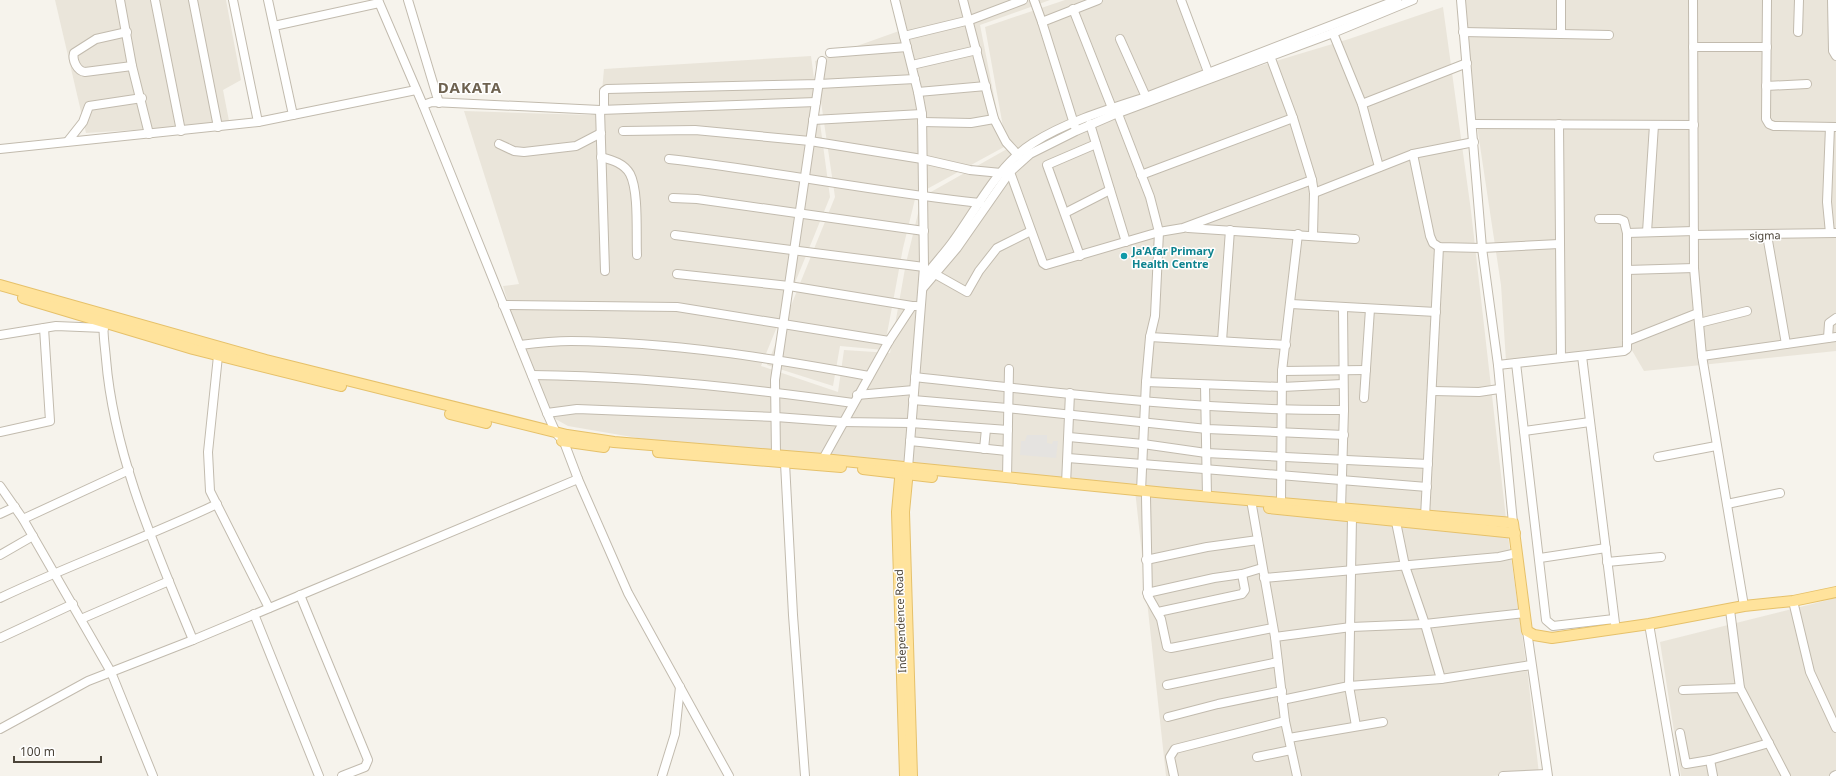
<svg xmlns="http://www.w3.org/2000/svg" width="1836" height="776" font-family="'Noto Sans',sans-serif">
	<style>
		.residential { fill: #eae5da }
		.parking { fill: #e5e3e0 }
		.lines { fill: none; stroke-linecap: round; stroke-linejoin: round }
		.minor-casing { stroke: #c2bbae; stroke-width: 10 }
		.major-casing { stroke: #e6c16a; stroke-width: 12 }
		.minor { stroke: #fff; stroke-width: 8 }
		.major { stroke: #ffe39c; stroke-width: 10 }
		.culture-dot { fill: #0f9aa8; stroke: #fff; stroke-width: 1.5 }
		.labels { text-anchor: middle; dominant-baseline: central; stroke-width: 3; stroke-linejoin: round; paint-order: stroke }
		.street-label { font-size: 11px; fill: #4b4439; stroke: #fff }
		.culture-label { font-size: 11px; font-weight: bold; fill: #0d838f; stroke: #fff; text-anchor: start }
		.district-label { font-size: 15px; font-weight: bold; letter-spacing: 1px; fill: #6e6250; stroke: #fff }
	</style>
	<rect width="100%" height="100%" fill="#f6f3ec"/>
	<g class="residential">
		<path d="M55 0H226L241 80 223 90 230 126 213 125 86 133Z"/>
		<path d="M892 0H1050L980 25 1004 147 916 195 903 248 884 350 840 346 833 386 767 365 835 197 815 61 899 31Z"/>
		<path d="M1065 0H1177L1206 82 1349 39 1443 7 1471 211 1508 536 1528 677 1539 774 1489 776H1166L1135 490 748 457 568 426 541 411 503 286 519 284 464 111 590 115 600 113 604 69 811 56 830 197 761 366 838 392 844 350 890 353 906 263 922 197 1007 149 985 27Z"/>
		<path d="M1458 0H1836V351L1644 371 1630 347 1506 361 1501 285Z"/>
		<path d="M1836 598V776H1681L1660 642Z"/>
	</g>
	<path class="parking" d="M1027 435H1047V443L1052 444 1053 441H1058L1056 458 1020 455 1021 441H1025Z"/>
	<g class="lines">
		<g class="minor-casing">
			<g id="minor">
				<path d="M120 0 132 66 149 134"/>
				<path d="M155 0 181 131"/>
				<path d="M193 0 218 127"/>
				<path d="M233 0 258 122"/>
				<path d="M268 0 293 115"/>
				<path d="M378 0 423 105 547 413 556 433 564 442 578 479 628 593 729 776"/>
				<path d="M408 0 439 103"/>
				<path d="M895 0 918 92 922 114 924 267 908 468"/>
				<path d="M963 0 994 119 1006 142 1018 155"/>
				<path d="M1034 0 1042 22 1075 127"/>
				<path d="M1181 0 1208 72"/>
				<path d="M1461 0 1482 248 1498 365 1513 523"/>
				<path d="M1693 0 1694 268 1698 313 1702 356 1744 606"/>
				<path d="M1767 0 1766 119 1769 124 1774 126 1836 127"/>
				<path d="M1832 0 1833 51 1836 56"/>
				<path d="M1073 9 1112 108"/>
				<path d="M1042 22 1098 0"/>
				<path d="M274 26 379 3"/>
				<path d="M127 32 96 39 74 53C72 60 77 71 85 72L132 66"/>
				<path d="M1463 32 1609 35"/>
				<path d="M1798 32 1799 0"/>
				<path d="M1333 33 1362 104 1379 167"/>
				<path d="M1561 34V0"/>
				<path d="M904 36 970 20 1023 0"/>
				<path d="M1120 39 1146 97"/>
				<path d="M1693 47H1767"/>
				<path d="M830 53 907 47"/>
				<path d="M1270 56 1293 118 1312 180 1314 193 1313 235"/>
				<path d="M912 65 977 50"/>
				<path d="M1766 86 1807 84"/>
				<path d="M918 92 986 86"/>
				<path d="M1362 104 1467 63"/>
				<path d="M423 105 432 102 600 110 816 102"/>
				<path d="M604 109V91L607 89 819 84 915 79"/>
				<path d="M600 110 605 271"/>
				<path d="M1118 114 1150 197 1159 232 1155 316 1150 337 1146 382 1141 491"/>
				<path d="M813 120 922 114"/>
				<path d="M922 122 971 123 994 119"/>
				<path d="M1090 124 1126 242"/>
				<path d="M1473 124 1694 125"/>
				<path d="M1559 124 1561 358"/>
				<path d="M623 131 695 130 810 141 922 159 970 170 1001 173"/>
				<path d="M68 141 83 122 89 106 142 98"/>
				<path d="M499 144 514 151 524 152 576 146 601 133"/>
				<path d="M0 149 258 122 416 90"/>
				<path d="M1413 154 1430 236 1433 243 1439 247 1482 248 1559 244"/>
				<path d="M601 157C612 160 624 163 630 174 639 191 636 235 637 255"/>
				<path d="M669 159C773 171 876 192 980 203"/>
				<path d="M1010 172 1043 263 1046 265 1159 232 1183 228 1312 180"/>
				<path d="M1141 175 1293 118"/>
				<path d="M1314 193 1413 154 1474 142"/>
				<path d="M673 198 697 199 924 231"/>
				<path d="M1065 213 1110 190"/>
				<path d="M1188 228 1355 239"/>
				<path d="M1647 232 1654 125"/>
				<path d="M1627 233 1694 231"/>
				<path d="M1830 233 1827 202 1830 127"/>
				<path d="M675 235 924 267"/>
				<path d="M1694 235 1836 233"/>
				<path d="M1767 235 1786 344"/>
				<path d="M1080 256 1047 165 1096 144"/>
				<path d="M1627 270 1694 268"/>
				<path d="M677 274 789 286 912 306"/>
				<path d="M935 274 967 292 979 271 997 248 1031 231"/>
				<path d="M924 278C933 265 945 253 954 240 978 207 998 165 1033 143 1066 122 1109 109 1146 97L1397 0"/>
				<path d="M923 288 957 248 1010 172 1030 154 1076 131 1113 115 1333 33 1413 0"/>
				<path d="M1291 304 1436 312"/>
				<path d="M503 305 677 307 889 341"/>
				<path d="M104 317C102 330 105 346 106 359 114 456 156 550 193 640"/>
				<path d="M1699 323 1747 311"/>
				<path d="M0 335 56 326 104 328"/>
				<path d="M1150 337 1286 345"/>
				<path d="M1828 338 1829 323 1836 318"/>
				<path d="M1222 341 1230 230"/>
				<path d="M1627 341 1698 313"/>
				<path d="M520 345C536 343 554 341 571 341 671 342 770 358 869 376"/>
				<path d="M218 356 208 452 210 491 269 608"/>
				<path d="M1582 356 1615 623"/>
				<path d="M1702 356 1836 337"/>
				<path d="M1516 363 1546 620 1553 626 1614 619"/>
				<path d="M1498 365 1624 351 1627 349V233L1624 221 1619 219H1599"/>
				<path d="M1282 371 1366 370"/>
				<path d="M532 375C639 376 747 388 853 403"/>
				<path d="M915 377C1058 393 1200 411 1344 410"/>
				<path d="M1146 382 1282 387 1343 384"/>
				<path d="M1205 385 1207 497"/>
				<path d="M1433 391 1479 392 1499 389"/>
				<path d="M857 395 914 390"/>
				<path d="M1364 398 1370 309"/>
				<path d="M913 400 1007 408 1207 429 1344 435"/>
				<path d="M547 413 577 409 776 417 843 422 911 423 1008 430"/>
				<path d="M1524 431 1590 422"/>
				<path d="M0 432 50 421 44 328"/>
				<path d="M1069 437 1143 444 1206 453 1428 464"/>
				<path d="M910 441 1007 451"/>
				<path d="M984 449 986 429"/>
				<path d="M776 455 775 380 822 61"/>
				<path d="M1658 457 1716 446"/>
				<path d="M1068 458 1427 487"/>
				<path d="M823 459 889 341 912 306H916"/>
				<path d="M785 463 793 615 805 776"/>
				<path d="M1007 478 1009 369"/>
				<path d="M1066 484 1070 393"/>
				<path d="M0 486 23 519 111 672 153 776"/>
				<path d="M1146 497 1148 596 1161 619 1167 647 1171 648 1273 628"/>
				<path d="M1251 500 1275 637 1285 721 1297 776"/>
				<path d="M1281 502 1282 371 1298 234"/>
				<path d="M1727 504 1780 493"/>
				<path d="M1341 508 1344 410 1343 308"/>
				<path d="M0 514 15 507"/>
				<path d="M1352 517 1349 686 1356 726"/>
				<path d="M1425 517 1439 247"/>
				<path d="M23 519 129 470"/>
				<path d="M1396 522 1405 566 1425 624 1441 679"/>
				<path d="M0 555 33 536"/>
				<path d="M1540 558 1606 548"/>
				<path d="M1146 560 1207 547 1258 540"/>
				<path d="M1607 562 1661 557"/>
				<path d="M1264 578 1499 557 1517 553"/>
				<path d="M1147 593 1214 578 1242 574 1262 568"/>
				<path d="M300 595 368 760 365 767 342 776"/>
				<path d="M0 598C71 564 146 538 217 504"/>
				<path d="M1793 601 1810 672 1836 728"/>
				<path d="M1730 610 1740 688 1786 776"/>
				<path d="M1158 612 1242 594 1245 590 1242 574"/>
				<path d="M254 614 319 776"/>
				<path d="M81 619 169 581"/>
				<path d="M1649 624 1675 776"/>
				<path d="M1527 631 1548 776"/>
				<path d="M1275 637 1351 627 1425 624 1525 613"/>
				<path d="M0 638 73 604"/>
				<path d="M1167 685 1278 662"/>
				<path d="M1683 690 1740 688"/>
				<path d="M1282 700 1349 686 1441 679 1531 665"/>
				<path d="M1168 717 1218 704 1282 691"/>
				<path d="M0 729 88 681 193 640 578 479"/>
				<path d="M1680 733 1686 764 1710 760 1769 743"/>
				<path d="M1289 738 1383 722"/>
				<path d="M1257 757 1291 750"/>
				<path d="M1710 760 1713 776"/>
				<path d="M662 776 675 734 680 687"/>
				<path d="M1174 776 1170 757 1175 749 1285 721"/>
				<path d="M1503 776 1547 774"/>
				<path d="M1834 776 1836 775"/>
			</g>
		</g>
		<g class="major-casing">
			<g id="major">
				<path d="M0 285 266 360 567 435 614 442 823 459 1166 493 1513 523 1527 631 1534 635 1552 638 1649 624 1744 606 1793 601 1836 592"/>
				<path d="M23 298 193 349 341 386"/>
				<path d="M450 414 486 423"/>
				<path d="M562 441 604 447"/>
				<path d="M658 452 841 467"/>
				<path d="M901 468 897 512 905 776"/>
				<path d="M863 469 932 477"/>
				<path d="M908 470 904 512 912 776"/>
				<path d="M1269 508 1515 533"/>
			</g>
		</g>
		<use href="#minor" class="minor"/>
		<use href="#major" class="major"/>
	</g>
	<circle class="culture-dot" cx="1124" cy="256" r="4"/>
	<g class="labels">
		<g class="street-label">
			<text transform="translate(1765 235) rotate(-1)">sigma</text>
			<text transform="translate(900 621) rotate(-92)">Independence Road</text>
		</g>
		<g class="culture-label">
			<text x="1132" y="250">Ja'Afar Primary<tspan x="1132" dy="13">Health Centre</tspan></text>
		</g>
		<g class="district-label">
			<text x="470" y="87">DAKATA</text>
		</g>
	</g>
	<path d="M14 756v6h87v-6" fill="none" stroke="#4b4439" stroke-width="2"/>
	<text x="20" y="756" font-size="12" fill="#4b4439" stroke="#ffffff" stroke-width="3" paint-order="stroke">100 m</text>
</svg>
